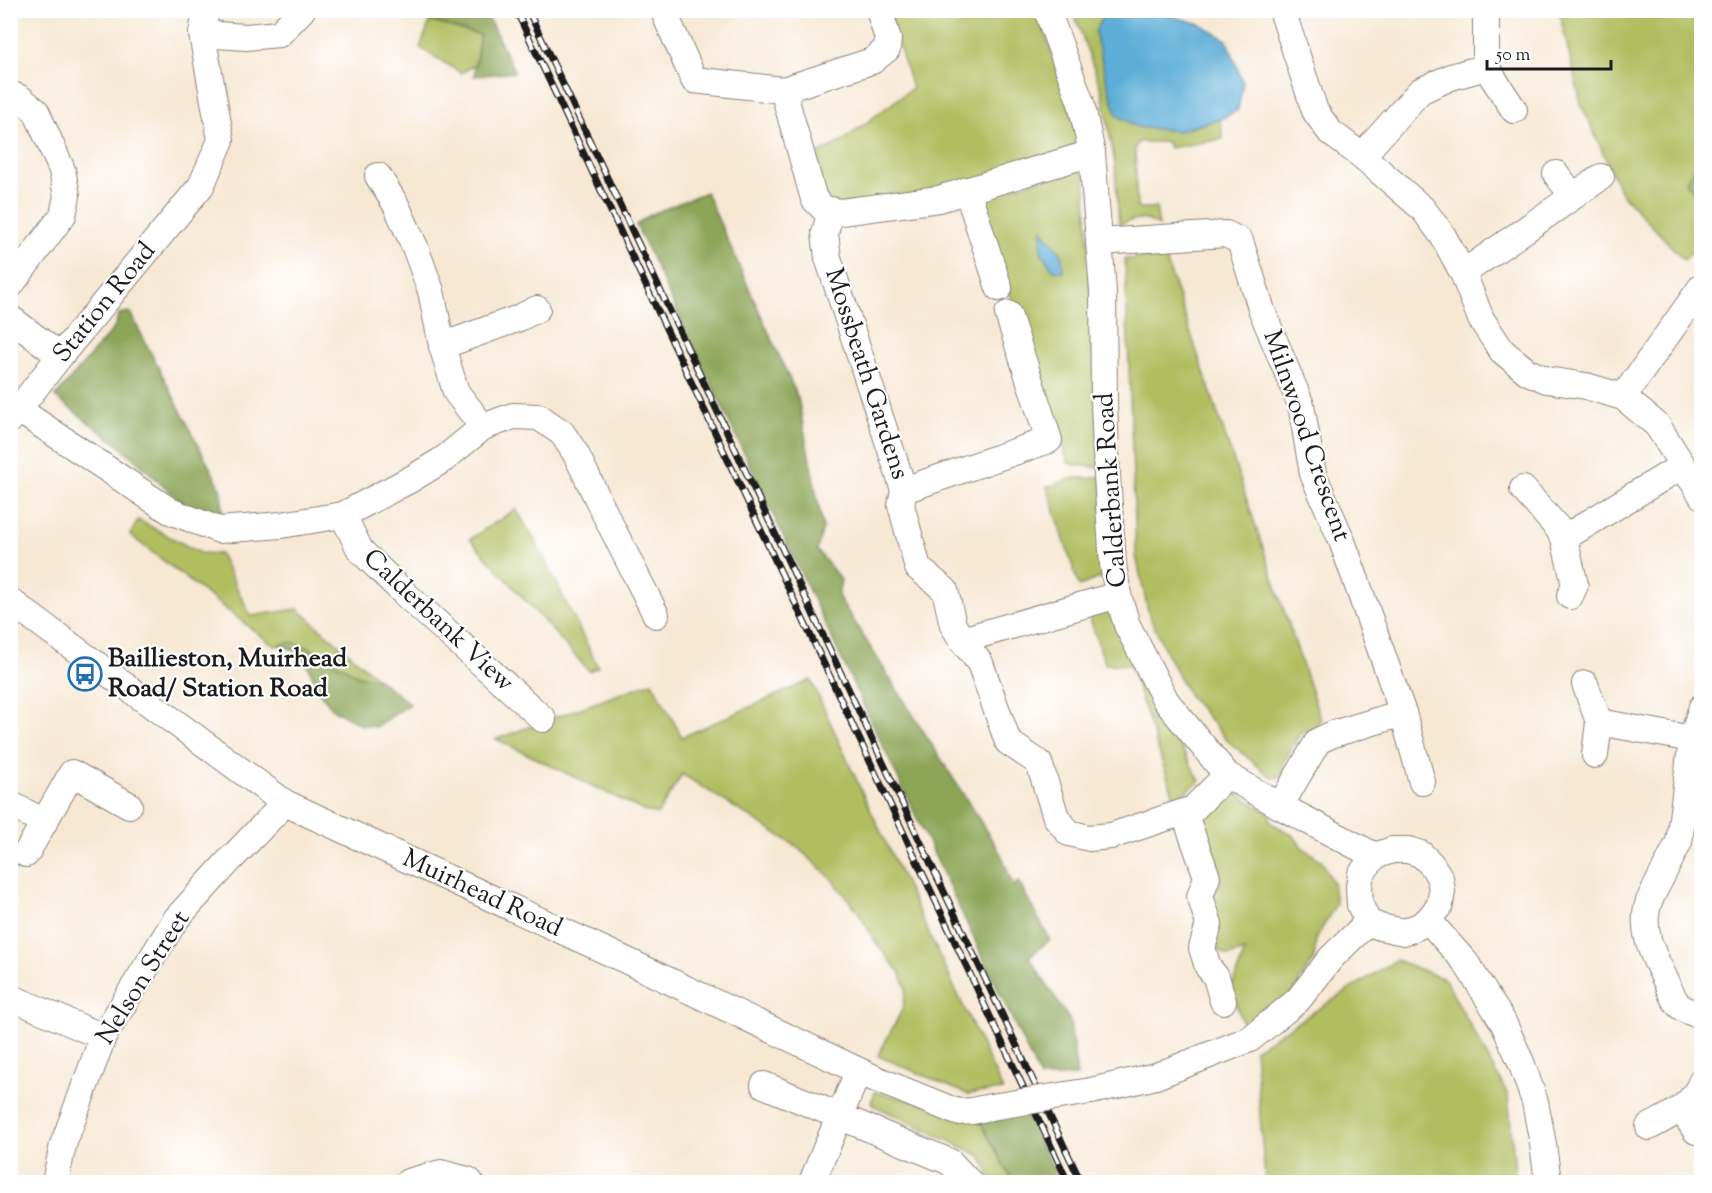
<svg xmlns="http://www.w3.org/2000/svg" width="1712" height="1193" font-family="'Sorts Mill Goudy',serif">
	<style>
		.green { fill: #b1be60; stroke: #666d3e; stroke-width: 1.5 }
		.forest { fill: #8ca556; stroke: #546039; stroke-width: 1.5 }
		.water { fill: #5cadd7; stroke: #3c647a; stroke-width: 1.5 }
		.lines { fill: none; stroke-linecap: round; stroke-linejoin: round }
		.minor-casing { stroke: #8a8278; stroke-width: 28 }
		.minor { stroke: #fff; stroke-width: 26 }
		.rail-casing { stroke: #1c1c1c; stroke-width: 7 }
		.rail { stroke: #fff; stroke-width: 4.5; stroke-dasharray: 14; stroke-linecap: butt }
		.minor-bridge-casing { stroke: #8a8278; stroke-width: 28; stroke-linecap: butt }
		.minor-bridge { stroke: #fff; stroke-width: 26 }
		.labels { text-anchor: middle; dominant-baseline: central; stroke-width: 4.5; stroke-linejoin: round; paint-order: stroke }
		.street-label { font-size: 26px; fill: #1c1c1c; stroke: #fff }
		.poi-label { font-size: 26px; font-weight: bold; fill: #1c1c1c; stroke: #fff; text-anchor: start }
	</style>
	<rect width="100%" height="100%" fill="#fff"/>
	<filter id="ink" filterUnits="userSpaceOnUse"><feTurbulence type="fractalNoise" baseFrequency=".0167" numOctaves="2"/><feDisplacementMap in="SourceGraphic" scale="12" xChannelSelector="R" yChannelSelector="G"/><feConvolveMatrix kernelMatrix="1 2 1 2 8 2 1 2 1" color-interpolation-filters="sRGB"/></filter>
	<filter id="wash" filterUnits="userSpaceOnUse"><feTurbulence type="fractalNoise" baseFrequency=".008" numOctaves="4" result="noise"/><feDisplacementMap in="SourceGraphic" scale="24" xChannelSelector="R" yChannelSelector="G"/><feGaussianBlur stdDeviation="1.35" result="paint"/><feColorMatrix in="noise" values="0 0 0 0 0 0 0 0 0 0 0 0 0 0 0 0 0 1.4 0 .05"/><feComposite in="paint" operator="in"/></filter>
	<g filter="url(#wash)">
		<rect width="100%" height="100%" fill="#f7e8d4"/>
		<g class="green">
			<path d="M888 10 1038 11 1083 149 935 196 830 206 806 160 841 142 912 88Z"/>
			<path d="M1073 11H1099L1102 18 1095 33 1178 131 1220 119 1223 139 1169 148 1167 142H1138L1135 148 1137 208H1156L1159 226C1143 216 1135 218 1119 225L1115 164 1102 91Z"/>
			<path d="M1559 11H1701V155L1686 182 1701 201V243L1684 260 1621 193 1581 104Z"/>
			<path d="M430 21 480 35 475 65 461 73 420 48Z"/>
			<path d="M1072 170 1085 175 1100 468 1069 464 977 198Z"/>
			<path d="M1165 257 1321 720 1309 731 1301 732 1283 763 1285 772 1279 777 1272 778 1229 742 1188 694 1167 654 1149 615 1136 556 1125 259Z"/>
			<path d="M1101 476 1105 576 1079 586 1047 487 1074 478H1091Z"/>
			<path d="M516 509 539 548 598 667 589 671 470 539Z"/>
			<path d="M138 520 200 553 220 554 251 616 298 609 378 679 358 676 344 667 325 659 310 648 292 642 274 646 130 535Z"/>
			<path d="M1112 608 1128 653 1200 781 1175 800 1130 665 1105 664 1087 610Z"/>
			<path d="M811 680 861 790 1003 1090 967 1094 878 1056 903 1008 906 988 901 974 877 944 857 910 831 878 796 846 682 774 658 814 644 811 496 739 652 682 682 737Z"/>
			<path d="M1229 792 1237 793 1270 814V822L1294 836 1302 847 1322 861 1333 883 1336 904 1316 939 1314 959 1293 992 1245 1030 1231 989 1245 951 1229 956 1219 951 1215 940 1211 899 1220 881 1199 818Z"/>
			<path d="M1396 960 1445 979 1508 1095 1516 1182H1265L1255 1049Z"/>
			<path d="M875 1092 977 1116 1013 1182H993L981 1156 875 1106 871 1102Z"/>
		</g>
		<g class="forest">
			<path d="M416 11H485L515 72 474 76 480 35 430 21Z"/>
			<path d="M1701 155V201L1686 182Z"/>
			<path d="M706 192 798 398 823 528 817 550 841 580 838 596 1001 854 1014 887 1018 881 1050 940 1029 957 1070 1021 1077 1076 1040 1078 636 225 650 215Z"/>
			<path d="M130 312 221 489 223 513 189 509 121 447 55 397 114 328 119 314Z"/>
			<path d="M292 642 310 648 325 659 344 667 358 676 378 679 410 704 376 727 361 725 334 710 319 692 309 668 292 649 278 645Z"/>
			<path d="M1024 1114 1061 1182H1013L977 1116Z"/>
		</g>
		<g class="water">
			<path d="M1122 13 1164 14 1200 24 1227 40 1243 83 1238 110 1223 118 1178 131 1137 127 1117 115 1106 79 1095 32 1102 18Z"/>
			<path d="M1042 230 1062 254 1063 271 1053 270 1041 252Z"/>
		</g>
	</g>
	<g filter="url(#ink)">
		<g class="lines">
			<g class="minor-casing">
				<g id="minor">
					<path d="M663 10 694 80 783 90 814 199 824 209 841 212 939 199 1092 153"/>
					<path d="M1047 10 1081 103 1092 153 1103 291 1104 403 1107 476 1113 564 1118 595 1127 625 1166 701 1227 775 1280 806 1375 856"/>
					<path d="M1282 10 1315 111 1330 132 1362 156 1423 209 1443 236 1463 273 1481 319 1502 351 1528 372 1547 380 1586 386 1623 397 1657 425 1702 496"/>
					<path d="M1486 21V67L1514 110"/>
					<path d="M202 34 246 37 279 34 302 10"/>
					<path d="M783 90 872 61 887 49 888 39 879 10"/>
					<path d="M10 94 20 98 36 111 62 170 67 196 63 215 10 286"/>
					<path d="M1362 156 1420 91 1451 77 1486 67"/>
					<path d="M1556 174 1573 196"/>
					<path d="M378 176 396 205 415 247 431 291 442 346 456 392 483 427"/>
					<path d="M967 190 999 288"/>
					<path d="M831 210 825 233 828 258 904 490 901 505 918 568 945 590 953 625 962 640 980 663 1008 742 1039 763 1056 817 1069 833 1089 838 1111 836 1193 809 1227 775"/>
					<path d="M1099 242 1226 234 1240 241 1262 311 1301 405 1313 474 1342 541 1403 713 1333 734 1318 741 1280 806"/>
					<path d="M1463 273 1601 177"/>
					<path d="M10 318 60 356"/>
					<path d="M442 346 519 318 537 309"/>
					<path d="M1623 397 1702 286"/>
					<path d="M19 410 170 511 219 530 281 525 343 515 413 478 444 459 483 427 513 416 539 417 562 433 576 454 606 516 656 615"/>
					<path d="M10 420 60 356 201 186 221 140 202 34 206 10"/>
					<path d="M1523 489 1557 527 1564 538 1575 585 1570 596"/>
					<path d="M904 490 1049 440 1008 314"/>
					<path d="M343 515 360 550 404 593 543 719"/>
					<path d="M1564 538 1682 466"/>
					<path d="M10 601 285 803 621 958 876 1079 957 1112 972 1111 991 1107"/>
					<path d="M962 640 1118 595"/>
					<path d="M1585 684 1599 722 1595 755"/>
					<path d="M1702 707 1692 739 1679 842 1649 901C1639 930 1653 955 1666 981 1669 988 1672 997 1677 1003 1682 1010 1693 1013 1702 1016"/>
					<path d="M1403 713 1422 782"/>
					<path d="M1599 722 1692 739"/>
					<path d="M10 804 44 822"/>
					<path d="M1184 812 1207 877 1200 896 1209 924 1202 948 1208 967 1216 977 1223 1001"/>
					<path d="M1392 850H1408L1421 854 1432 865 1440 878 1442 891 1440 905 1428 920 1419 926 1404 932 1380 927 1368 922 1360 905 1359 887 1361 874 1375 856Z"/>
					<path d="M26 854 72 773 129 805"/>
					<path d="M1428 920 1466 963 1503 1022 1521 1062 1535 1102 1543 1144 1548 1182"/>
					<path d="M10 997 103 1037"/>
					<path d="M764 1085 950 1162 969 1182"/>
					<path d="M1091 1091 1156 1076 1250 1039 1298 1000 1331 958 1368 922"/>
					<path d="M1681 1109 1696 1131"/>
					<path d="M1649 1127C1671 1115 1693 1106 1702 1080"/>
					<path d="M55 1182 63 1145 103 1037 176 919 228 862 285 803"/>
					<path d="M408 1182 441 1173 468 1180 470 1182"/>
					<path d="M812 1182 858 1072"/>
				</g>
			</g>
			<use href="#minor" class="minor"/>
			<g class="rail-casing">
				<g id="rail">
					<path d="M516 10 1068 1182"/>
					<path d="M528 10 1081 1182"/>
				</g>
			</g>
			<use href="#rail" class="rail"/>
			<g class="minor-bridge-casing">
				<path id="minor-bridge" d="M991 1107 1091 1091"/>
			</g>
			<use href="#minor-bridge" class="minor-bridge"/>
		</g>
	</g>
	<defs>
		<g id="bus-ring" transform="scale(1.725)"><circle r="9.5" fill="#fff" stroke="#1f6fb2" stroke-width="1.5"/><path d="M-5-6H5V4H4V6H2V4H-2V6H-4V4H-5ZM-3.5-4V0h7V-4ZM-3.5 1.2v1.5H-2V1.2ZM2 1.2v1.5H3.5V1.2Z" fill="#1f6fb2"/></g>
	</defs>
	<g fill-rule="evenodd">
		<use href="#bus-ring" x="85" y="674"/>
	</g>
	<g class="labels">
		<g class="street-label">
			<text transform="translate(105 303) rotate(-51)">Station Road</text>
			<text transform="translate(866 374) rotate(72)">Mossbeath Gardens</text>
			<text transform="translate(1306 436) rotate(71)">Milnwood Crescent</text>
			<text transform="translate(1112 490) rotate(-94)">Calderbank Road</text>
			<text transform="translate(438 621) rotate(43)">Calderbank View</text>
			<text transform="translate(482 894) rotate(25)">Muirhead Road</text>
			<text transform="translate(144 978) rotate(-58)">Nelson Street</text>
		</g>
		<g class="poi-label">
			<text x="108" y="659">Baillieston, Muirhead<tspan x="108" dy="30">Road/ Station Road</tspan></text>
		</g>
	</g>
	<rect width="1712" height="1193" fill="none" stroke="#fff" stroke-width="36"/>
	<path d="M1487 60v9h124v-9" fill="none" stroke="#1c1c1c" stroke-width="3"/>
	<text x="1496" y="60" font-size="18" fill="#1c1c1c" stroke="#ffffff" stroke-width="4.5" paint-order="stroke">50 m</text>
</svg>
